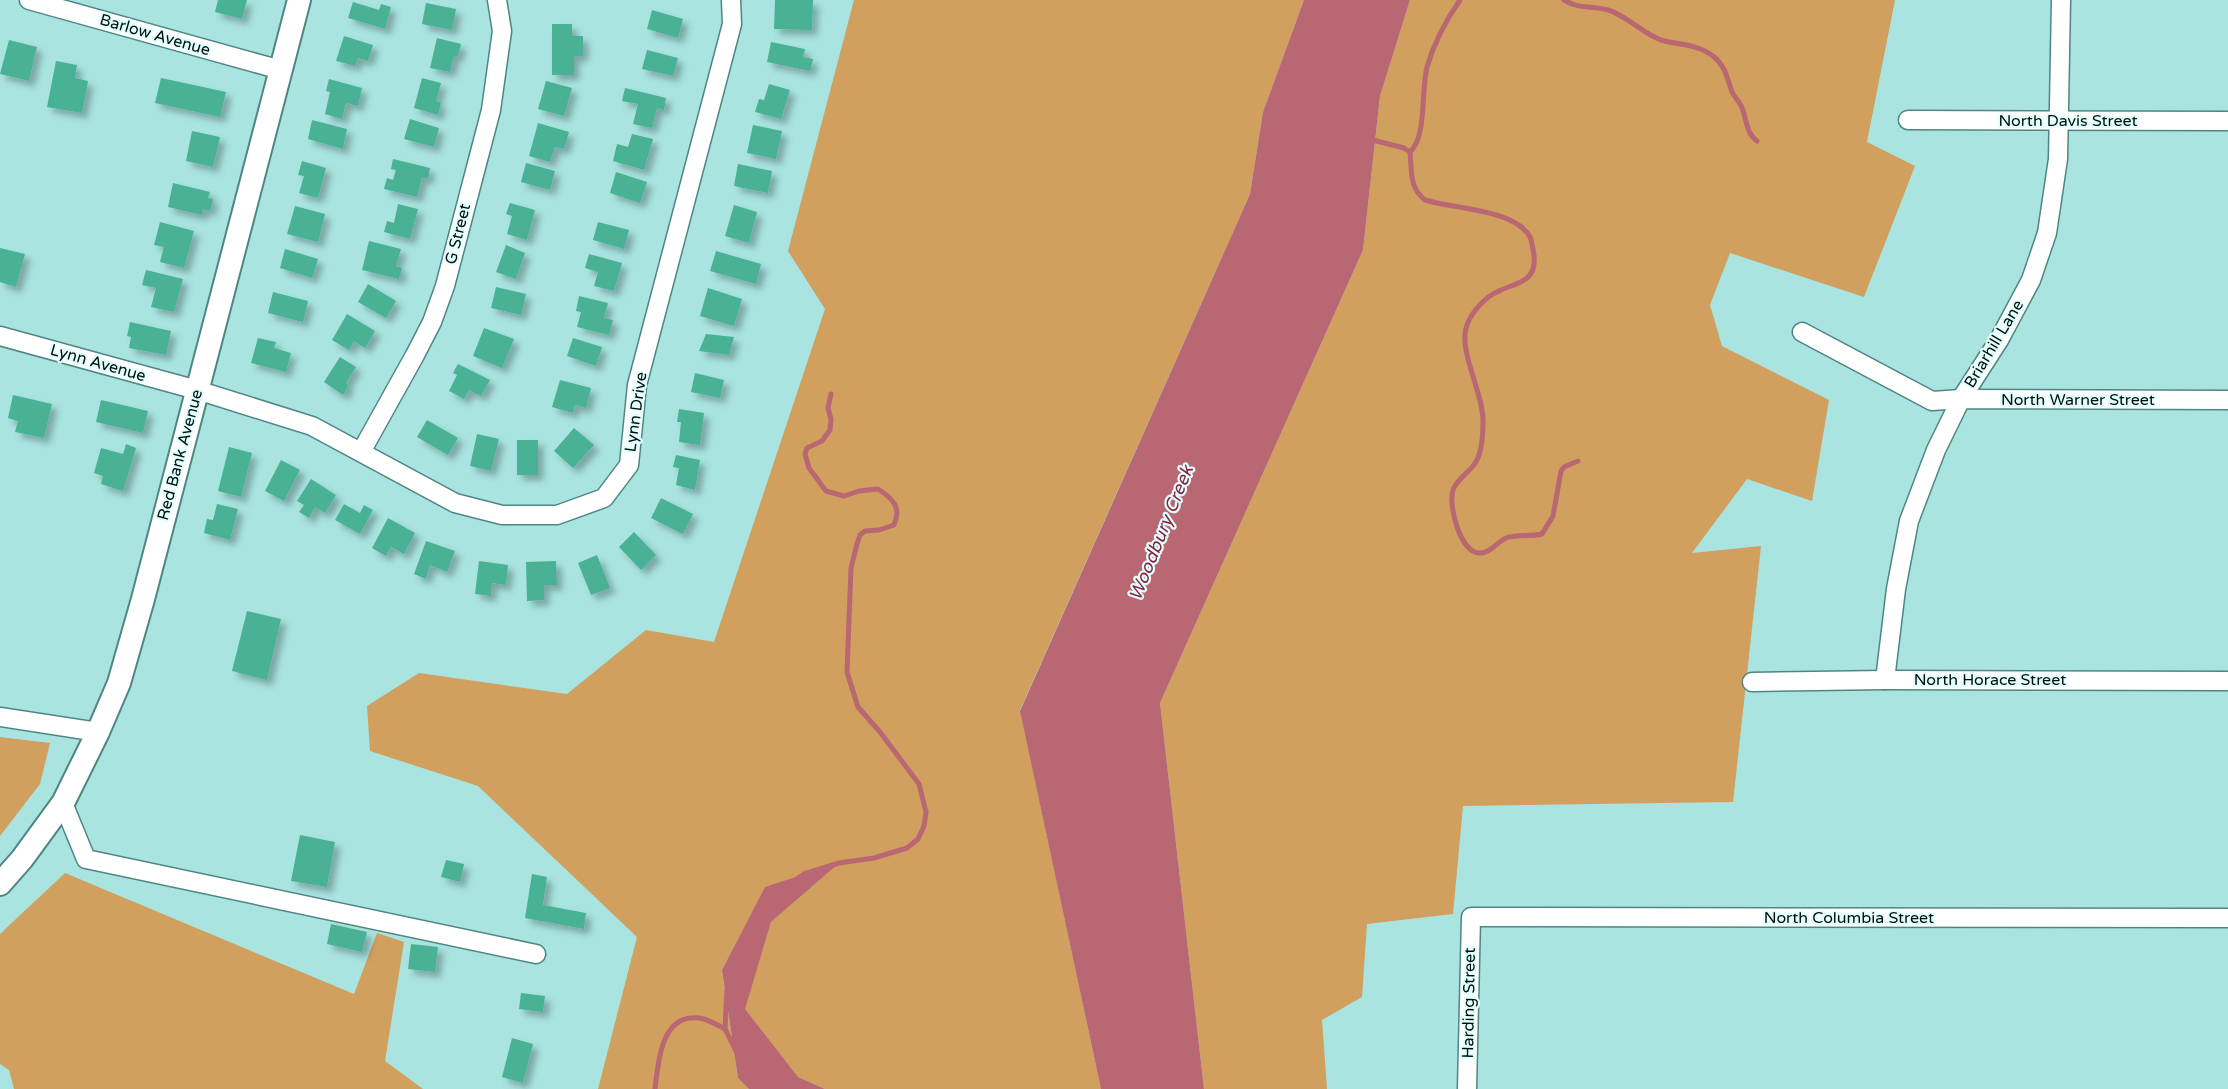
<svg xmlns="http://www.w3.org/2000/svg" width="2228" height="1089" font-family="'Varela Round',sans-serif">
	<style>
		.green { fill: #d19f5e }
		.water { fill: #b96772 }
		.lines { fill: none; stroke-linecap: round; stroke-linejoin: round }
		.stream { stroke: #b96772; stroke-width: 5 }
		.building { fill: #49b194; filter: url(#shadow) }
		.minor-casing { stroke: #4e8684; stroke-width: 21 }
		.tertiary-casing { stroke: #4e8684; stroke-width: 26 }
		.minor { stroke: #fff; stroke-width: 18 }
		.tertiary { stroke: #fff; stroke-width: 22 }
		.labels { text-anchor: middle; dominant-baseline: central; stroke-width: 4.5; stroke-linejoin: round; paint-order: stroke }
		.street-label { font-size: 16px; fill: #000f0e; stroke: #e2fffd }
		.water-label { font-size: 18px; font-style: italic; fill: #87223a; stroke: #e2fffd }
	</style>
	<defs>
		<filter id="shadow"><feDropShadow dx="5.5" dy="5.5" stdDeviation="3" flood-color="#0004"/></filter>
	</defs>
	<rect width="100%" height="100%" fill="#a9e4e1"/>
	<g class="green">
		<path d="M854 0H1304L1263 112 1250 194 1020 710 1101 1089H825L798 1077 744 1009 771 922 837 864 765 888 722 970 738 1078 749 1089H598L637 937 478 786 370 751 367 706 419 673 567 694 646 630 714 642 825 309 788 251Z"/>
		<path d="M1410 0H1895L1867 142 1915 166 1864 297 1730 253 1710 305 1722 346 1829 400 1812 501 1747 479 1692 553 1761 546 1733 802 1463 806 1453 914 1367 924 1362 997 1322 1020 1327 1089H1204L1160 703 1363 250 1380 96Z"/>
		<path d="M0 737 50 743 40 784 0 836Z"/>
		<path d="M65 873 354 994 377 933 404 942 385 1061 423 1089H14L9 1070 0 1064V934Z"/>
	</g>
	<g class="water">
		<path d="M1304 0H1410L1380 96 1363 250 1160 703 1204 1089H1101L1020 711 1250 194 1263 112Z"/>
		<path d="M839 863 771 922 745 1009 798 1077 825 1089H749L738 1078 722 970 765 887Z"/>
	</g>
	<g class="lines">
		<g class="stream">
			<path d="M1460 0C1446 20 1434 43 1427 67 1421 89 1427 137 1410 152 1412 172 1409 187 1425 200 1453 209 1515 209 1530 237 1532 242 1533 249 1534 255 1537 283 1516 282 1497 292 1485 297 1471 313 1467 325 1457 349 1484 394 1483 422 1483 436 1482 456 1473 466 1466 475 1457 479 1453 490 1448 505 1460 552 1479 553 1490 554 1497 542 1506 538 1518 534 1530 537 1542 534L1553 516 1561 471 1564 467 1578 461"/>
			<path d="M1564 0C1581 10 1591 5 1608 10 1626 15 1642 33 1661 40 1678 45 1698 44 1713 56 1726 66 1727 79 1732 92 1735 98 1740 102 1742 108 1747 120 1746 133 1757 141"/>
			<path d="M1369 139 1404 148 1410 152"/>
			<path d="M798 878 804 874 839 863 874 858 907 848 918 839 924 826 926 812 919 784 880 732 858 707 847 672 851 568 857 544 860 535 865 531 879 530 894 525C902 507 892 498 878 489L859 491 844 496 826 491 809 468 805 454 807 448 822 441 830 430 831 419 828 408 831 394"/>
			<path d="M727 990 725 1029 737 1053"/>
			<path d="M655 1089C658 1063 661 1013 699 1018 708 1019 717 1025 725 1029"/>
		</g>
	</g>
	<g class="building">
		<path d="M218 0H247L242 19 215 12Z"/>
		<path d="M775 0H813L812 30 774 29Z"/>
		<path d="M353 2 379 10 381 4 391 7 385 29 348 18Z"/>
		<path d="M426 3 456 9 452 30 422 24Z"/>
		<path d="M652 10 683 19 678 38 647 29Z"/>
		<path d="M552 24H572V36H583V56H574V75H552Z"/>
		<path d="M344 36 373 45 368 61 358 58 355 66 336 61Z"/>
		<path d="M437 38 461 44 458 56H454L450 72 430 68Z"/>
		<path d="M9 40 37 47 29 81 0 74Z"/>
		<path d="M771 42 805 49 803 57 813 59 810 71 767 62Z"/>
		<path d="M647 50 678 58 673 76 642 69Z"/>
		<path d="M56 61 77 65 75 78 88 81 82 113 47 107Z"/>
		<path d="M161 78 226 92 220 117 155 103Z"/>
		<path d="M422 78 441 83 436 101 441 103 438 115 414 108Z"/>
		<path d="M329 79 362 88 358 106 346 103 342 119 325 114 330 92 326 91Z"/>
		<path d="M546 81 572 88 564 116 538 109Z"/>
		<path d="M769 84 790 90 781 119 755 112 759 99 764 100Z"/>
		<path d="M625 88 666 98 664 110 657 108 652 128 633 124 638 104 622 101Z"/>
		<path d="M410 119 439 128 434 147 404 139Z"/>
		<path d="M312 120 347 129 343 149 308 139Z"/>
		<path d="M538 123 569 132 564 149 555 147 550 162 529 156Z"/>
		<path d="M753 125 782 131 776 159 747 153Z"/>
		<path d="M192 131 220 137 213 167 186 161Z"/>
		<path d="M632 134 653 139 644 170 613 161 617 144 628 147Z"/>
		<path d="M393 159 430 168 428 179 422 177 417 197 384 189 387 178 393 180 396 170 391 169Z"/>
		<path d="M302 161 326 168 318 198 299 193 304 176 298 175Z"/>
		<path d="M526 163 555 171 550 190 521 182Z"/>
		<path d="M738 164 772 171 768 193 734 186Z"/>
		<path d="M616 172 647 182 640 203 610 193Z"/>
		<path d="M173 183 210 192 208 198 213 199 210 211 203 209 202 215 168 207Z"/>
		<path d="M510 203 535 210 527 240 507 234 512 216 506 214Z"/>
		<path d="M398 204 418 209 410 239 384 232 387 221 394 223Z"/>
		<path d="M734 205 757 212 749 243 725 236Z"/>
		<path d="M295 206 325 214 318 242 287 234Z"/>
		<path d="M160 222 194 231 184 268 160 262 164 247 154 245Z"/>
		<path d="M598 222 629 230 624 249 593 240Z"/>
		<path d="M369 241 401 249 396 266 402 268 399 279 362 270Z"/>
		<path d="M506 245 525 253 516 279 496 272Z"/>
		<path d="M0 248 25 254 16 287 0 282Z"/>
		<path d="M285 249 318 259 312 278 280 268Z"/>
		<path d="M716 251 761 264 756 284 710 271Z"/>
		<path d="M589 254 622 263 614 291 594 286 598 272 585 268Z"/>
		<path d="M146 270 183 279 174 312 151 307 156 288 142 285Z"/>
		<path d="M368 284 396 301 386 318 358 302Z"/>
		<path d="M496 287 526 294 521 315 491 308Z"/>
		<path d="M708 288 742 299 734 326 700 316Z"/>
		<path d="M273 292 308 301 303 322 268 313Z"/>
		<path d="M579 296 608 303 604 318 613 320 609 335 577 327 581 312 576 311Z"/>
		<path d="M347 314 375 331 365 348 354 341 349 350 332 340Z"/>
		<path d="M130 322 171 331 166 355 129 348 131 337 127 336Z"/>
		<path d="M484 328 514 339 502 368 473 356Z"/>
		<path d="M706 334 734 337 729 355 699 351Z"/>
		<path d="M258 338 276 342 274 348 291 353 286 372 251 363Z"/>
		<path d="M573 338 602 347 596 366 567 356Z"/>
		<path d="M340 357 356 367 346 383 349 385 343 395 324 382Z"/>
		<path d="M458 364 490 380 481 396 469 390 464 399 449 391 457 375 453 373Z"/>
		<path d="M695 373 724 380 720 398 691 392Z"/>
		<path d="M560 380 591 388 586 408 575 405 573 413 552 407Z"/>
		<path d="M13 395 52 404 44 438 15 432 18 421 8 418Z"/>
		<path d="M101 400 148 411 143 433 96 422Z"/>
		<path d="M679 409 704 413 700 445 679 442 681 422H677Z"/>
		<path d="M427 420 458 438 448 455 417 437Z"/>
		<path d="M574 428 594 445 573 468 554 451Z"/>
		<path d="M477 434 499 439 491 471 470 466Z"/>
		<rect x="517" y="440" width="21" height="35"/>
		<path d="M126 444 136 448 123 491 101 484 103 476 94 473 101 448 123 454Z"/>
		<path d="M229 447 252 453 241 497 218 491Z"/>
		<path d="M676 455 700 460 695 490 676 485 679 468 673 467Z"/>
		<path d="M281 460 300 470 284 501 265 491Z"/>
		<path d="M311 479 336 495 325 513 315 507 309 518 299 512 304 505 297 501Z"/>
		<path d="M661 498 693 514 683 534 651 518Z"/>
		<path d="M217 504 238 509 230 540 204 533 207 519 213 520Z"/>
		<path d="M344 504 360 513 364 505 373 510 360 534 335 520Z"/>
		<path d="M388 518 415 533 404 554 391 547 386 556 372 548Z"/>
		<path d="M634 532 656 555 641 570 619 547Z"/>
		<path d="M426 541 455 551 447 572 430 565 426 579 414 574Z"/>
		<path d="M597 555 610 588 591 595 578 563Z"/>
		<path d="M479 561 508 565 506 585 492 583 491 596 475 594Z"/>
		<path d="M556 561 557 585H544V600L527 601 526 562Z"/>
		<path d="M247 611 281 619 267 680 232 671Z"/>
		<path d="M300 835 335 842 327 887 291 881Z"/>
		<path d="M446 860 464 864 460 882 441 877Z"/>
		<path d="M532 874 547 877 543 905 586 913 584 929 525 918Z"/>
		<path d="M331 924 367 932 362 952 327 944Z"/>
		<path d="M411 944 438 947 435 972 408 969Z"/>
		<path d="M521 993 545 996 543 1012 519 1009Z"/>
		<path d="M512 1038 533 1044 523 1083 502 1077Z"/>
	</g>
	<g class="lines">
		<g class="minor-casing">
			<g id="minor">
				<path d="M29 0 281 70"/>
				<path d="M1908 120 2228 121"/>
				<path d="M1802 332 1932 401 1961 399 2228 400"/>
				<path d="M0 336 197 390 312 426 455 503 502 515H557L604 498 629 465 637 385 732 24 731 0"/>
				<path d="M361 452 415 355 432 322 445 286 491 110 502 31 497 0"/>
				<path d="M1885 680 1896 589 1909 521 1936 450 1961 399 1999 340 2031 280 2047 233 2058 159 2061 0"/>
				<path d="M1752 682 1885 680 2228 681"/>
				<path d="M0 717 98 732"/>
				<path d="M63 803 86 859 536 954"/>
				<path d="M1467 1089 1471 917 2228 918"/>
			</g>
		</g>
		<g class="tertiary-casing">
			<path id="tertiary" d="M0 884 22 859 63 803 98 732 119 683 143 599 299 0"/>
		</g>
		<use href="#minor" class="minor"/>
		<use href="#tertiary" class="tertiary"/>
	</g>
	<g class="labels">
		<g class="street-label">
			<text transform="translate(155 35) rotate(16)">Barlow Avenue</text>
			<text x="2068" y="121">North Davis Street</text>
			<text transform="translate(458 234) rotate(-76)">G Street</text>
			<text transform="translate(1994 344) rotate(-59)">Briarhill Lane</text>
			<text transform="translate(98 363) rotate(16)">Lynn Avenue</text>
			<text x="2078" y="400">North Warner Street</text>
			<text transform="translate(636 412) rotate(-82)">Lynn Drive</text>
			<text transform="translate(180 455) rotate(-75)">Red Bank Avenue</text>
			<text x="1990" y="680">North Horace Street</text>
			<text x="1849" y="918">North Columbia Street</text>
			<text transform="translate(1469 1003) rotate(-89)">Harding Street</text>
		</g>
		<g class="water-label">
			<text transform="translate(1161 533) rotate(-68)">Woodbury Creek</text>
		</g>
	</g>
</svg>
